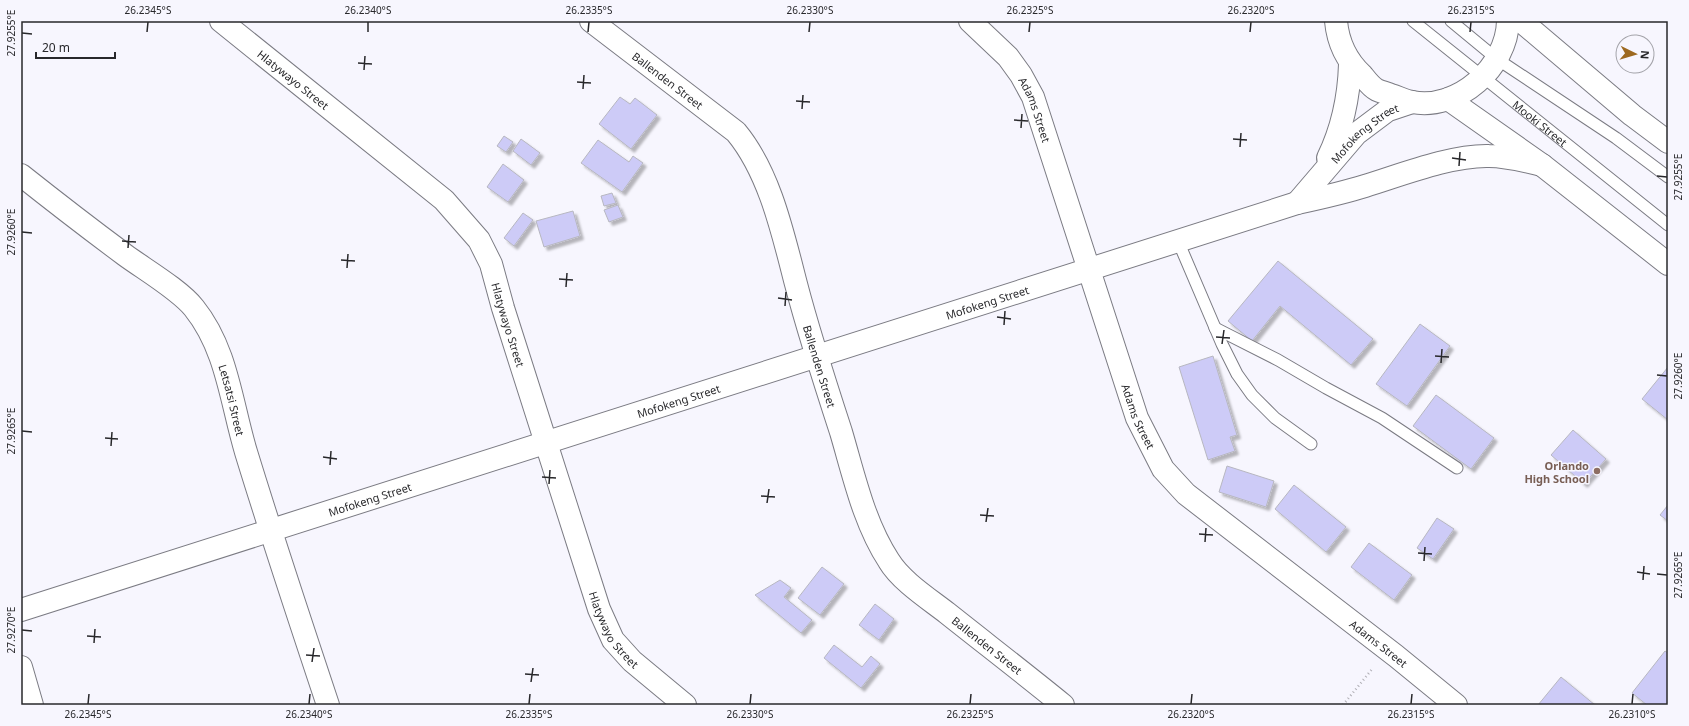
<svg xmlns="http://www.w3.org/2000/svg" width="1689" height="726" font-family="'Noto Sans',sans-serif">
	<style>
		.building { fill: #cdcbf7; stroke: #b7b7c0; filter: url(#shadow) }
		.lines { fill: none; stroke-linecap: round; stroke-linejoin: round }
		.lane-casing { stroke: #7b7b83; stroke-width: 13 }
		.street-casing { stroke: #7b7b83; stroke-width: 24 }
		.secondary-casing { stroke: #7b7b83; stroke-width: 24 }
		.path { stroke: #b0afb5; stroke-width: 2.5; stroke-dasharray: 1 3; stroke-linecap: butt }
		.lane { stroke: #fff; stroke-width: 11 }
		.street { stroke: #fff; stroke-width: 22 }
		.secondary { stroke: #fff; stroke-width: 22 }
		.ticks { fill: none; stroke: #28282b; stroke-width: 1.5 }
		.education-dot { fill: #8d6e63; stroke: #f7f6fe; stroke-width: 1.5 }
		.labels { text-anchor: middle; dominant-baseline: central; stroke-width: 3; stroke-linejoin: round; paint-order: stroke }
		.street-label { font-size: 11px; fill: #28282b; stroke: #f7f6fe }
		.education-label { font-size: 11px; font-weight: bold; fill: #785e54; stroke: #f7f6fe; text-anchor: end }
		.neatline { fill: none; stroke: #28282b; stroke-width: 1.5 }
		.ticks-label { font-size: 10px; text-anchor: middle; fill: #28282b }
	</style>
	<defs>
		<filter id="shadow"><feDropShadow dx="3.5" dy="3.5" stdDeviation="1" flood-color="#0004"/></filter>
	</defs>
	<rect width="100%" height="100%" fill="#f7f6fe"/>
	<g class="building">
		<path d="M620 97 630 104 635 98 657 115 631 149 599 124Z"/>
		<path d="M504 136 513 142 506 152 497 146Z"/>
		<path d="M521 139 540 153 531 165 513 151Z"/>
		<path d="M598 140 629 162 633 156 643 163 622 192 581 163Z"/>
		<path d="M503 164 524 180 508 202 487 187Z"/>
		<path d="M612 193 616 203 604 206 601 196Z"/>
		<path d="M618 205 623 217 609 222 604 210Z"/>
		<path d="M573 211 580 236 544 247 536 221Z"/>
		<path d="M523 213 533 220 514 246 504 238Z"/>
		<path d="M1278 261 1373 339 1351 365 1280 306 1252 341 1228 321Z"/>
		<path d="M1420 324 1450 346 1407 406 1376 384Z"/>
		<path d="M1213 356 1237 435 1230 437 1235 451 1208 460 1179 367Z"/>
		<path d="M1668 367V420L1642 399Z"/>
		<path d="M1436 395 1494 438 1471 469 1413 426Z"/>
		<path d="M1573 430 1606 459 1584 484 1551 455Z"/>
		<path d="M1227 466 1274 481 1266 507 1219 492Z"/>
		<path d="M1294 485 1346 527 1326 552 1275 509Z"/>
		<path d="M1668 505V521L1660 515Z"/>
		<path d="M1437 518 1454 529 1433 559 1417 548Z"/>
		<path d="M1369 543 1412 575 1394 600 1351 567Z"/>
		<path d="M822 567 844 584 820 615 798 598Z"/>
		<path d="M780 580 791 588 784 597 812 620 801 633 755 595Z"/>
		<path d="M875 604 894 619 879 640 859 625Z"/>
		<path d="M834 645 862 667 871 656 880 664 861 688 824 658Z"/>
		<path d="M1665 651 1668 653V705H1647L1632 693Z"/>
		<path d="M1561 677 1595 705H1538Z"/>
	</g>
	<g class="lines">
		<g class="lane-casing">
			<g id="lane">
				<path id="s1" d="M1413 21 1668 225"/>
				<path d="M1451 21 1497 59 1616 138 1668 177"/>
				<path d="M1178 241 1222 344 1237 374 1252 395 1275 418 1311 444"/>
				<path d="M1215 328 1278 360 1326 388 1382 418 1457 468"/>
			</g>
		</g>
		<g class="street-casing">
			<g id="street">
				<path id="s2" d="M221 21 444 200 479 240 491 264 503 308 599 609 613 640 632 661 685 705"/>
				<path id="s3" d="M591 21 736 132C770 173 783 234 796 284 809 334 825 383 841 432 854 476 864 523 889 561 901 581 929 599 947 613 986 644 1025 674 1063 705"/>
				<path id="s4" d="M970 21 1008 57 1021 75 1033 97 1137 418 1163 469 1186 494 1396 656 1456 705"/>
				<path id="s5" d="M21 175C55 202 90 229 125 255 144 269 180 290 194 308 227 349 231 402 246 452 272 537 300 621 328 705"/>
				<path d="M21 667 32 705"/>
			</g>
		</g>
		<g class="secondary-casing">
			<g id="secondary">
				<path d="M1336 21C1338 43 1346 60 1362 75 1366 80 1371 87 1377 90 1381 92 1387 93 1391 95 1398 97 1405 101 1412 102 1458 111 1507 67 1508 21"/>
				<path d="M1521 21 1632 115 1668 142"/>
				<path d="M1448 99 1542 165 1668 264"/>
				<path d="M1328 158C1343 127 1349 97 1350 64"/>
				<path id="s6" d="M1297 203 1356 134 1388 110 1412 102"/>
				<path id="s7" d="M21 610 1297 203C1320 198 1343 193 1365 186 1401 175 1451 155 1489 156 1507 156 1525 161 1542 165"/>
			</g>
		</g>
		<path class="path" d="M1343 705 1373 668"/>
		<use href="#lane" class="lane"/>
		<use href="#street" class="street"/>
		<use href="#secondary" class="secondary"/>
	</g>
	<path class="ticks" d="M147 32 148 22M368 32V22M588 32 589 22M809 32 810 22M1029 32 1030 22M1250 32 1251 22M1470 32 1471 22M22 33 32 34M358 63 372 64M364 70 365 56M577 82 591 83M583 89 584 75M796 101 810 102M802 109 803 95M1014 120 1028 121M1021 128 1022 114M1233 139 1247 140M1240 147 1241 133M1452 158 1466 160M1459 166 1460 152M1657 176 1667 177M22 232 32 233M122 241 136 242M128 248 129 235M341 260 355 261M347 268 348 254M559 279 573 280M566 287 567 273M778 298 792 300M785 306 786 292M997 317 1011 319M1004 325 1005 311M1216 337 1230 338M1222 344 1224 330M1435 356 1449 357M1441 363 1442 349M1657 375 1667 376M22 431 32 432M105 438 118 439M111 446 112 432M323 457 337 459M330 465 331 451M542 477 556 478M549 484 550 470M761 496 775 497M767 503 769 489M980 515 994 516M986 522 988 508M1199 534 1213 535M1205 542 1206 528M1418 553 1432 554M1424 561 1425 547M1637 572 1650 574M1657 574 1667 575M1643 580 1644 566M22 630 32 631M87 636 101 637M94 643 95 629M306 655 320 656M312 662 314 648M525 674 539 675M531 682 533 668M88 704 89 694M309 704 310 694M529 704 530 694M750 704 751 694M970 704 971 694M1191 704 1192 694M1411 704 1412 694M1632 704 1633 694"/>
	<circle class="education-dot" cx="1597" cy="471" r="4"/>
	<g class="labels">
		<g class="street-label">
			<text stroke="none"><textPath href="#s2" startOffset="93">Hlatywayo Street</textPath></text>
			<text stroke="none"><textPath href="#s3" startOffset="97">Ballenden Street</textPath></text>
			<text stroke="none"><textPath href="#s4" startOffset="112">Adams Street</textPath></text>
			<text stroke="none"><textPath href="#s1" startOffset="163">Mooki Street</textPath></text>
			<text stroke="none"><textPath href="#s6" startOffset="98">Mofokeng Street</textPath></text>
			<text stroke="none"><textPath href="#s7" startOffset="1014">Mofokeng Street</textPath></text>
			<text stroke="none"><textPath href="#s2" startOffset="429">Hlatywayo Street</textPath></text>
			<text stroke="none"><textPath href="#s3" startOffset="433">Ballenden Street</textPath></text>
			<text stroke="none"><textPath href="#s5" startOffset="319">Letsatsi Street</textPath></text>
			<text stroke="none"><textPath href="#s7" startOffset="690">Mofokeng Street</textPath></text>
			<text stroke="none"><textPath href="#s4" startOffset="436">Adams Street</textPath></text>
			<text stroke="none"><textPath href="#s7" startOffset="366">Mofokeng Street</textPath></text>
			<text stroke="none"><textPath href="#s2" startOffset="753">Hlatywayo Street</textPath></text>
			<text stroke="none"><textPath href="#s4" startOffset="772">Adams Street</textPath></text>
			<text stroke="none"><textPath href="#s3" startOffset="770">Ballenden Street</textPath></text>
		</g>
		<g class="education-label">
			<text x="1589" y="465">Orlando<tspan x="1589" dy="13">High School</tspan></text>
		</g>
	</g>
	<rect width="1689" height="726" fill="none" stroke="#f7f6fe" stroke-width="44"/>
	<g transform="translate(1635 54) rotate(95)"><circle r="19" fill="#f7f6fe" stroke="#a4a4aa"/>
	<path d="M0-3L7 15L0 10L-7 15Z" fill="#9d6920"/>
	<text y="-6" font-size="11" font-weight="bold" text-anchor="middle" fill="#28282b">N</text>
	</g>
	<path d="M36 52v6h79v-6" fill="none" stroke="#28282b" stroke-width="2"/>
	<text x="42" y="52" font-size="12" fill="#28282b" stroke="#f7f6fe" stroke-width="3" paint-order="stroke">20 m</text>
	<rect x="22" y="22" width="1645" height="682" class="neatline"/>
	<g class="ticks-label">
		<text x="148" y="14">26.2345°S</text>
		<text x="368" y="14">26.2340°S</text>
		<text x="589" y="14">26.2335°S</text>
		<text x="810" y="14">26.2330°S</text>
		<text x="1030" y="14">26.2325°S</text>
		<text x="1251" y="14">26.2320°S</text>
		<text x="1471" y="14">26.2315°S</text>
		<text transform="translate(11 33) rotate(-90)" y="4">27.9255°E</text>
		<text transform="translate(1678 177) rotate(-90)" y="4">27.9255°E</text>
		<text transform="translate(11 232) rotate(-90)" y="4">27.9260°E</text>
		<text transform="translate(1678 376) rotate(-90)" y="4">27.9260°E</text>
		<text transform="translate(11 431) rotate(-90)" y="4">27.9265°E</text>
		<text transform="translate(1678 575) rotate(-90)" y="4">27.9265°E</text>
		<text transform="translate(11 630) rotate(-90)" y="4">27.9270°E</text>
		<text x="88" y="718">26.2345°S</text>
		<text x="309" y="718">26.2340°S</text>
		<text x="529" y="718">26.2335°S</text>
		<text x="750" y="718">26.2330°S</text>
		<text x="970" y="718">26.2325°S</text>
		<text x="1191" y="718">26.2320°S</text>
		<text x="1411" y="718">26.2315°S</text>
		<text x="1632" y="718">26.2310°S</text>
	</g>
</svg>
